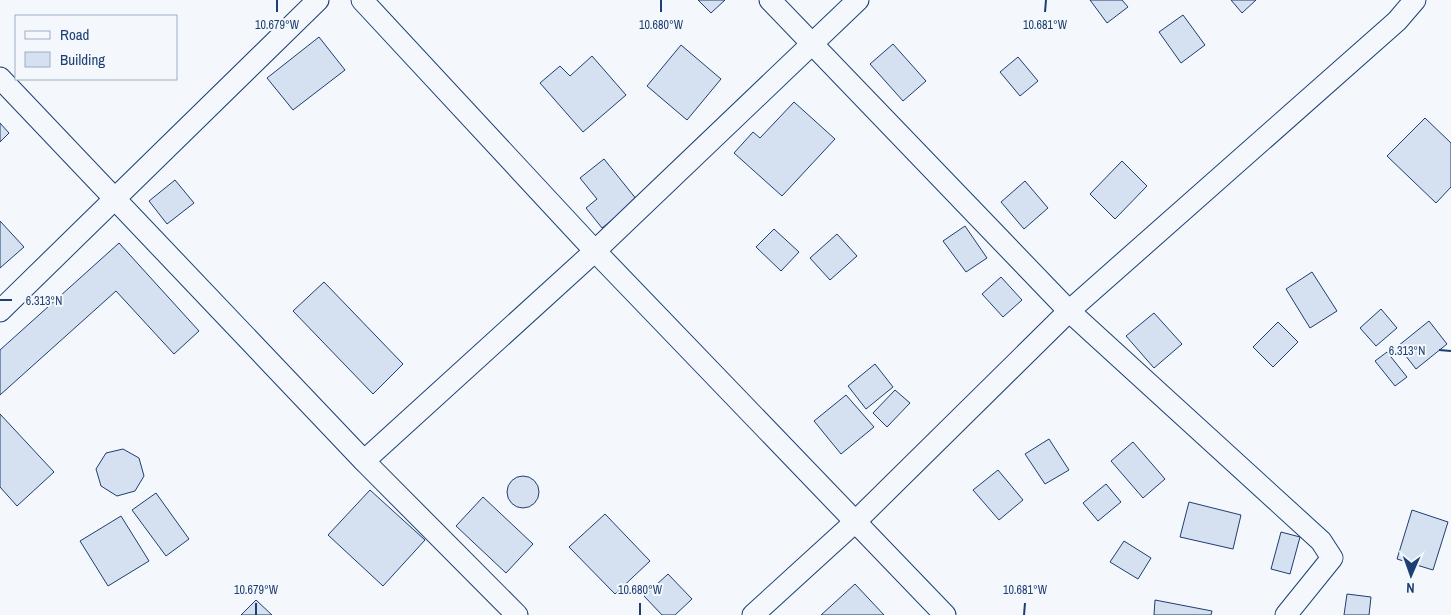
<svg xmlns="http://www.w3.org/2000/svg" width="1451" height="615" font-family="'Archivo Narrow',sans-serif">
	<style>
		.building { fill: #d5e0f0; stroke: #1d3f73 }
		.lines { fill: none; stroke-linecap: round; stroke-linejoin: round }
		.street-casing { stroke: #1d3f73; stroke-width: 23 }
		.street { stroke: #f4f7fb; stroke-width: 21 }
		.ticks { fill: none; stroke: #1d3f73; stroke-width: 2 }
		.ticks-label { font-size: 12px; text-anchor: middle; fill: #1d3f73; stroke: #f4f7fb; stroke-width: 4; stroke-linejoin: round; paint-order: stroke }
	</style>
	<rect width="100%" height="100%" fill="#f4f7fb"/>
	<g class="building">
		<path d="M698 0H725L711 13Z"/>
		<path d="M1090 0H1122L1128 7 1107 23Z"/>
		<path d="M1231 0H1256L1242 13Z"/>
		<path d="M1183 15 1205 45 1181 63 1159 32Z"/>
		<path d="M319 37 345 70 293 110 267 78Z"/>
		<path d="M893 44 926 81 903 101 870 64Z"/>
		<path d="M681 45 721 79 687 120 647 86Z"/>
		<path d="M592 56 626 95 583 132 540 83 560 66 570 76Z"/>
		<path d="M1018 57 1038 81 1020 96 1000 72Z"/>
		<path d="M794 102 835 139 782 196 734 153 753 132 760 138Z"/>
		<path d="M1425 118 1451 143V187L1436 203 1387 156Z"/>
		<path d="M0 123 9 133 0 142Z"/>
		<path d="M604 159 637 200 602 228 586 208 597 199 580 178Z"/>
		<path d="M1122 161 1147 186 1115 219 1090 194Z"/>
		<path d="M175 180 194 203 167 224 149 201Z"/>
		<path d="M1025 181 1048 208 1024 229 1001 202Z"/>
		<path d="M0 221 24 247 0 268Z"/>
		<path d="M965 226 987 258 966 272 943 241Z"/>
		<path d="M774 229 799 252 781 271 756 247Z"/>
		<path d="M837 234 857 256 830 280 810 258Z"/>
		<path d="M119 243 199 331 174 354 116 291 0 395V350Z"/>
		<path d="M1312 272 1337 311 1310 328 1286 289Z"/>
		<path d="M1001 277 1022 300 1003 317 982 294Z"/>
		<path d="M324 282 403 364 373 394 293 311Z"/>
		<path d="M1381 309 1397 328 1376 346 1360 328Z"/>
		<path d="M1154 313 1182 344 1154 368 1126 336Z"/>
		<path d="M1429 321 1447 344 1416 369 1398 346Z"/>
		<path d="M1278 322 1298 342 1273 367 1253 347Z"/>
		<path d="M1387 352 1407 377 1395 386 1375 361Z"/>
		<path d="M875 364 893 387 866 409 848 386Z"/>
		<path d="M895 390 910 403 887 427 873 413Z"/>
		<path d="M846 395 874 427 841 454 814 421Z"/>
		<path d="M0 414 54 472 17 506 0 487Z"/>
		<path d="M1049 439 1069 470 1045 484 1025 454Z"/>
		<path d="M1133 442 1165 479 1143 498 1111 461Z"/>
		<path d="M123 449 139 458 144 476 135 491 117 496 101 486 96 469 106 453Z"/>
		<path d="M998 470 1023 500 999 520 973 490Z"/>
		<circle cx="523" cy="492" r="16"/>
		<path d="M1106 484 1121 502 1098 521 1083 503Z"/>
		<path d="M370 490 425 540 383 586 328 535Z"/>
		<path d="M156 493 189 539 166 556 132 510Z"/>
		<path d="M483 497 533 544 506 573 456 526Z"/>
		<path d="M1189 502 1241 515 1233 549 1180 537Z"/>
		<path d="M1412 510 1448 522 1433 570 1397 559Z"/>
		<path d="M605 514 650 561 615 594 569 547Z"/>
		<path d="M121 516 149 561 108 586 80 541Z"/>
		<path d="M1281 532 1300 537 1290 574 1271 569Z"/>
		<path d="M1124 541 1151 558 1138 579 1110 562Z"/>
		<path d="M668 574 692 599 675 615H662L644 596Z"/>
		<path d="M855 584 884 615H821Z"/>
		<path d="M1347 594 1371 597 1369 615H1344Z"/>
		<path d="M256 600 272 615H241Z"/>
		<path d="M1155 600 1212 611 1211 615H1154Z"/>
	</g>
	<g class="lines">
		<g class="street-casing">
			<g id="street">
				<path d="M362 0 595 251 945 615"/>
				<path d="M770 0 1069 311 1321 541 1332 558 1286 615"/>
				<path d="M0 78 364 461 517 615"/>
				<path d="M0 311 318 0"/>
				<path d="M364 461 595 251 858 0"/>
				<path d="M753 615 855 522 1069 311 1397 21 1415 0"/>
			</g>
		</g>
		<use href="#street" class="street"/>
	</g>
	<path class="ticks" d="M277 12V0M661 12V0M1045 12 1046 0M0 300H12M1439 350 1451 351M256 615V603M640 615V603M1024 615 1025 603"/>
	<g class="ticks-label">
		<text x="277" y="29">10.679°W</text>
		<text x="661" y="29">10.680°W</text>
		<text x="1045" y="29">10.681°W</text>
		<text x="44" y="305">6.313°N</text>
		<text x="1407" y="355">6.313°N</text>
		<text x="256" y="594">10.679°W</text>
		<text x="640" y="594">10.680°W</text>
		<text x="1025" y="594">10.681°W</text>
	</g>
	<rect x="15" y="15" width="162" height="65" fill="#f4f7fb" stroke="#9eadc5"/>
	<rect x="25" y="31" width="25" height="8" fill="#f4f7fb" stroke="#9eadc5"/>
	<text x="60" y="40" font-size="15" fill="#1d3f73">Road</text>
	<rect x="25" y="52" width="25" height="15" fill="#d5e0f0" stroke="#9eadc5"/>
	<text x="60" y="65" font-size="15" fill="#1d3f73">Building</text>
	<g transform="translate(1411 575) rotate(182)" stroke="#f4f7fb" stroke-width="4" paint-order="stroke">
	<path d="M0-4L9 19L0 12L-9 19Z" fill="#1d3f73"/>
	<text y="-8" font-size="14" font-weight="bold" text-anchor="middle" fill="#1d3f73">N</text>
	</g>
</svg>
